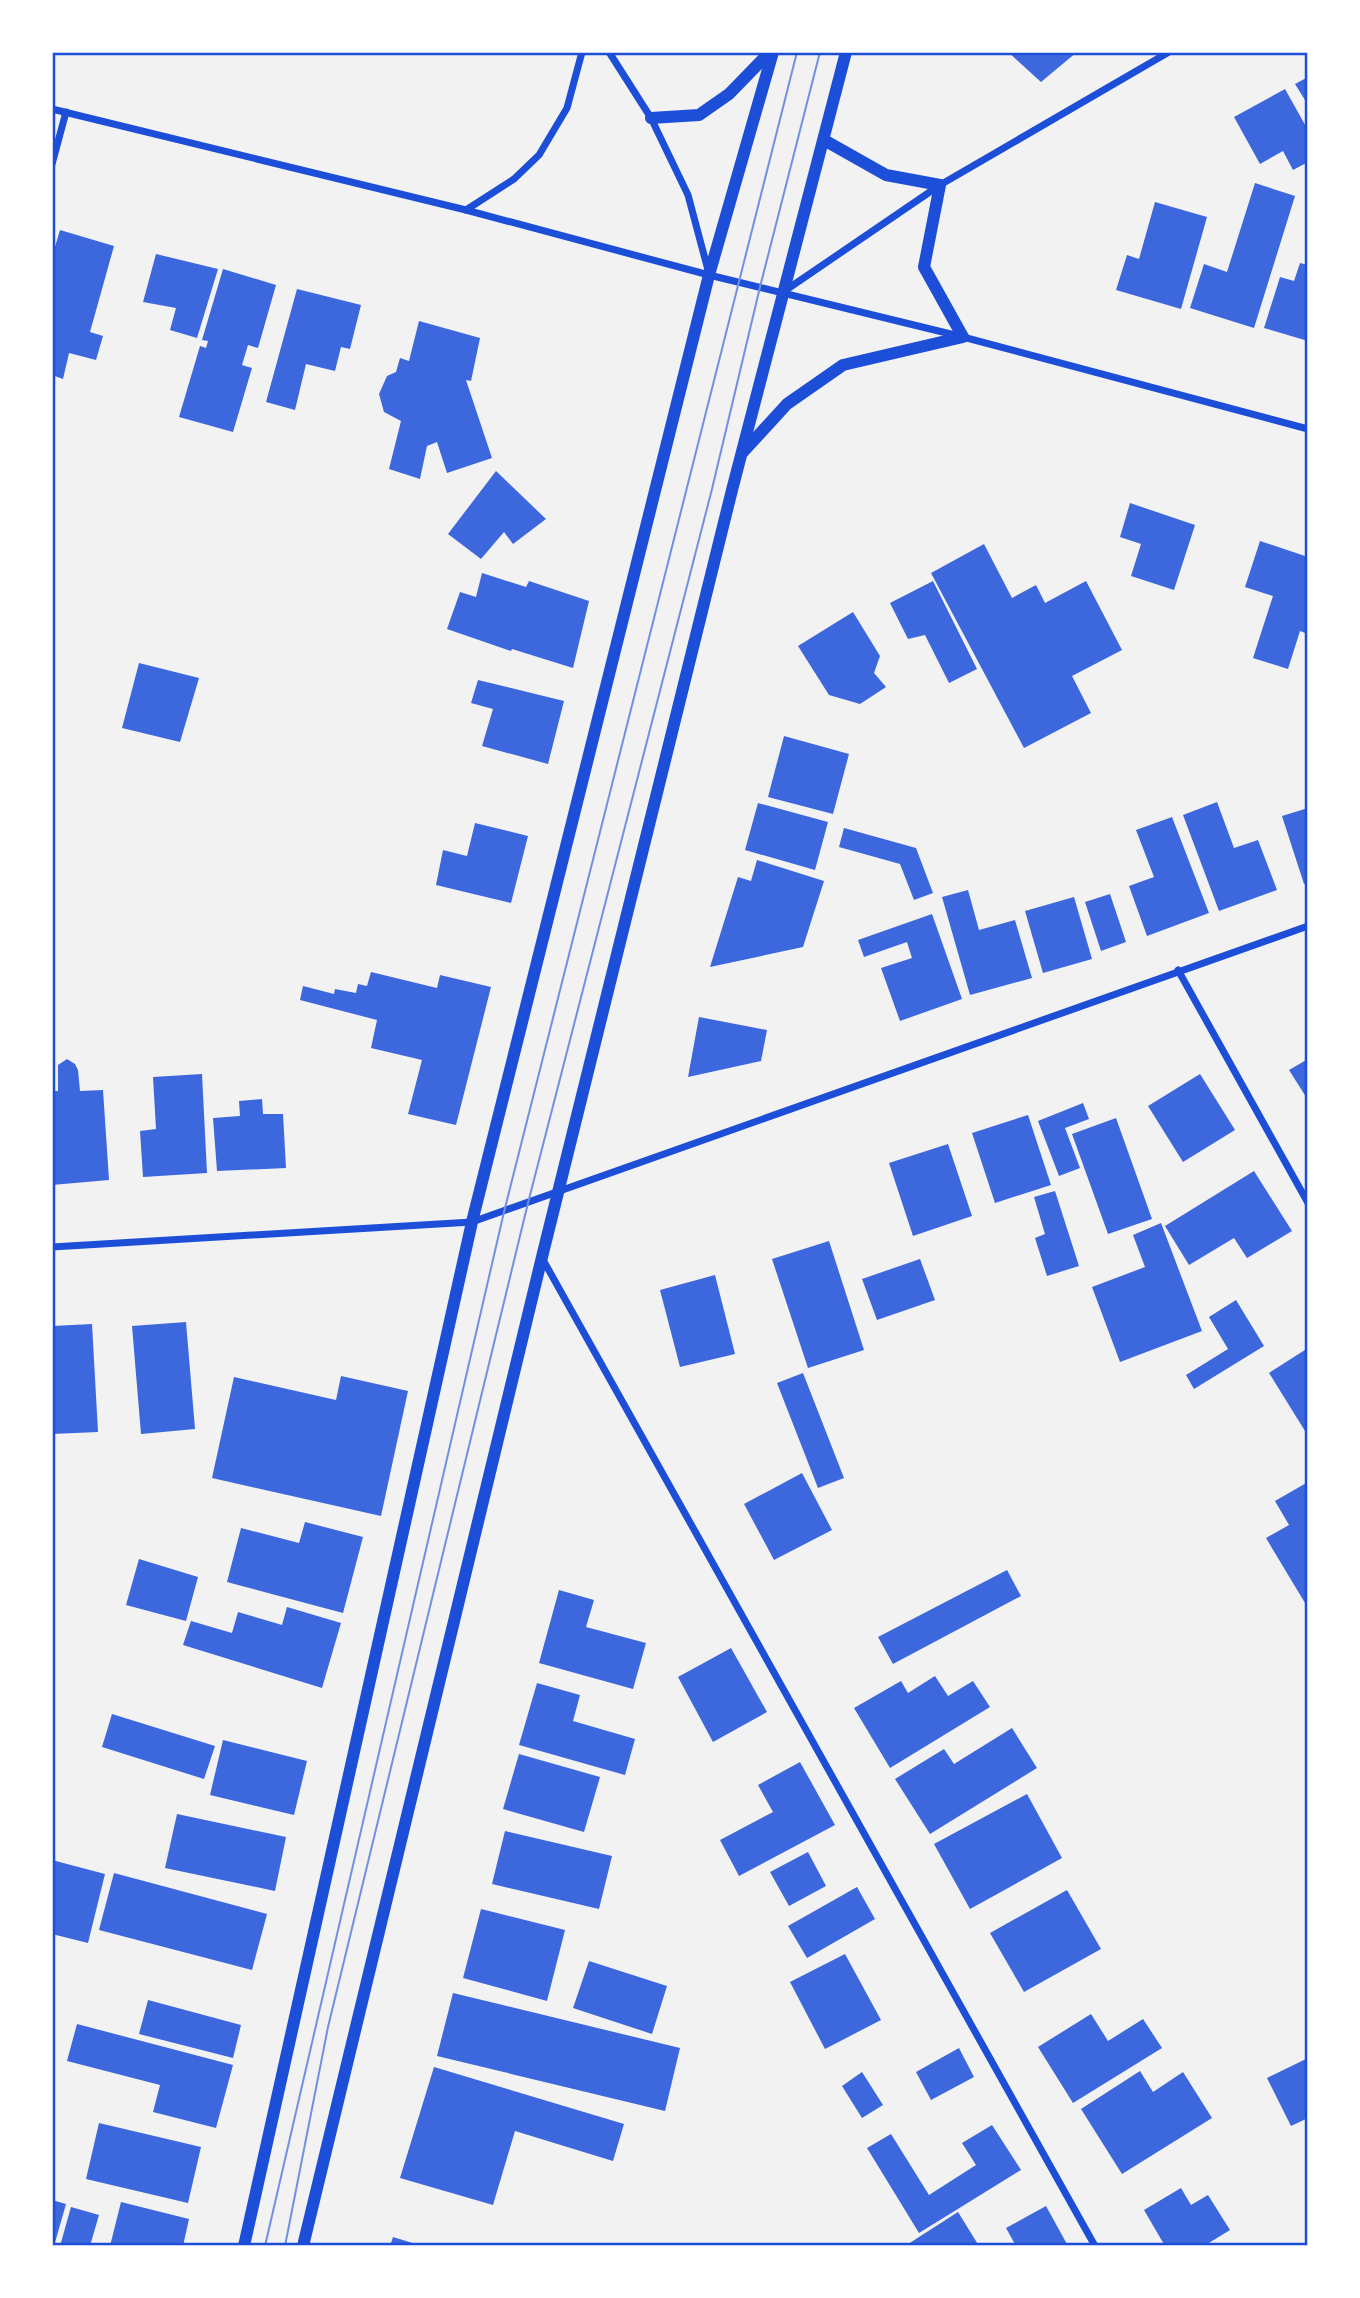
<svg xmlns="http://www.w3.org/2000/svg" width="1360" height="2298" font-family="'Work Sans',sans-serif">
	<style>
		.building { fill: #3d67dc }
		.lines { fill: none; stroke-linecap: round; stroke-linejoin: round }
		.minor { stroke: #1d4ed8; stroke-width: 7 }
		.tertiary { stroke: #1d4ed8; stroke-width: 12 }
		.tram { stroke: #7290e2; stroke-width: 2 }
		.neatline { fill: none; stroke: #1d4ed8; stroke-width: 2.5 }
	</style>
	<rect width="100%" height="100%" fill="#f2f2f2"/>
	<g class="building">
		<path d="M1008 52H1077L1041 82Z"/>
		<path d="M1308 77V105L1295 84Z"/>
		<path d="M1285 89 1308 130V162L1293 170 1283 151 1260 164 1234 117Z"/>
		<path d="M1255 183 1295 196 1254 328 1190 308 1204 264 1227 272Z"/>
		<path d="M1155 202 1207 217 1181 309 1116 290 1127 255 1139 259Z"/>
		<path d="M60 230 114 246 90 332 103 336 96 360 69 353 63 379 52 375V257Z"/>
		<path d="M156 254 218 269 197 338 170 330 176 308 143 302Z"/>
		<path d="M1300 263 1308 265V341L1264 328 1280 277 1294 281Z"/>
		<path d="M223 269 276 285 258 348 248 345 242 365 252 368 233 432 179 417 200 346 206 348 208 341 202 340Z"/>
		<path d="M297 289 361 305 350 349 341 347 335 371 306 364 295 410 266 402Z"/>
		<path d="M419 321 480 338 471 381 466 380 492 458 447 473 437 442 427 446 420 479 389 469 401 421 384 412 379 394 387 376 396 372 400 358 409 361Z"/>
		<path d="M496 471 546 519 513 544 504 532 481 559 448 534Z"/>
		<path d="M1130 503 1195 525 1174 590 1131 576 1141 544 1120 537Z"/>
		<path d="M1260 541 1308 557V634L1300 631 1288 669 1253 658 1273 596 1245 587Z"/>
		<path d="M984 544 1012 598 1036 585 1045 603 1086 581 1122 650 1072 676 1091 713 1024 748 931 573Z"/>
		<path d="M482 573 526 587 529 581 589 601 573 668 512 649 511 651 447 629 460 592 476 597Z"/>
		<path d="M933 581 977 669 949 683 925 635 908 639 890 603Z"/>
		<path d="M853 612 880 656 874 673 886 687 860 704 829 695 798 646Z"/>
		<path d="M139 663 199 678 180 742 122 728Z"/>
		<path d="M478 680 564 701 548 764 482 746 493 709 471 703Z"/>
		<path d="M784 736 849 754 833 814 768 797Z"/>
		<path d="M1217 802 1234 848 1258 840 1277 890 1219 911 1183 815Z"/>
		<path d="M758 803 828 822 815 870 745 850Z"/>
		<path d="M1308 808V883L1304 884 1282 816Z"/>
		<path d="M1172 817 1209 913 1147 936 1129 886 1154 877 1136 830Z"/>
		<path d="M475 823 528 836 511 903 436 885 443 850 467 856Z"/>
		<path d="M844 828 916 848 933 893 914 900 900 864 839 847Z"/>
		<path d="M757 860 824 881 803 947 710 967 738 877 751 881Z"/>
		<path d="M968 890 979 930 1015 920 1032 978 970 995 942 897Z"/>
		<path d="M1110 894 1126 942 1101 951 1085 902Z"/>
		<path d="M1074 897 1092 959 1043 973 1025 911Z"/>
		<path d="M932 914 962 999 900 1021 881 968 912 958 907 942 864 957 858 940Z"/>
		<path d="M371 972 437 988 440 975 491 987 456 1125 408 1114 422 1060 371 1048 377 1020 300 1000 303 986 334 994 335 989 356 993 358 984 367 986Z"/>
		<path d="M699 1017 767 1030 761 1061 688 1077Z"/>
		<path d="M67 1059 75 1064 78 1070 80 1091 103 1090 109 1180 52 1185V1091H58V1065Z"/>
		<path d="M1308 1059V1100L1289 1070Z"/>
		<path d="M202 1074 207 1173 143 1177 140 1131 156 1129 153 1077Z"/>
		<path d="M1200 1074 1235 1130 1183 1162 1148 1106Z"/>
		<path d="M262 1099 263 1114H283L286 1168 217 1171 213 1118 240 1116 239 1101Z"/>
		<path d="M1083 1103 1089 1119 1065 1128 1080 1168 1059 1176 1038 1121Z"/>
		<path d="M1028 1115 1051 1185 995 1203 972 1133Z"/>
		<path d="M1116 1118 1152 1219 1108 1234 1072 1134Z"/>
		<path d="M948 1144 972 1216 913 1236 889 1163Z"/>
		<path d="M1254 1171 1292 1231 1247 1258 1234 1238 1189 1265 1165 1226Z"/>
		<path d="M1055 1191 1079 1266 1047 1276 1035 1238 1045 1234 1034 1197Z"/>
		<path d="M1161 1223 1202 1331 1120 1362 1092 1287 1145 1267 1133 1235Z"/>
		<path d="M829 1241 864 1350 808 1368 772 1259Z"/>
		<path d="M920 1259 935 1300 877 1320 862 1279Z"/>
		<path d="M715 1275 735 1354 680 1367 660 1290Z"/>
		<path d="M1236 1300 1264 1346 1194 1389 1186 1375 1228 1349 1209 1317Z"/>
		<path d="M186 1322 195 1429 141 1434 132 1326Z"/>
		<path d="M92 1324 98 1432 52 1434V1326Z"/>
		<path d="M1308 1348V1429L1305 1431 1269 1373Z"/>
		<path d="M803 1373 844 1478 818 1488 777 1383Z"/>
		<path d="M341 1376 408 1391 381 1516 212 1478 234 1377 336 1400Z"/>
		<path d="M802 1473 832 1530 774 1560 744 1504Z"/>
		<path d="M1308 1482V1608L1266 1538 1289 1525 1275 1501Z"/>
		<path d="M305 1522 363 1537 343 1613 227 1582 241 1528 299 1543Z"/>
		<path d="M139 1559 198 1577 186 1621 126 1605Z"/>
		<path d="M1007 1570 1021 1596 893 1664 878 1637Z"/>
		<path d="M559 1590 594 1600 586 1627 646 1643 633 1689 539 1663Z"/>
		<path d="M287 1607 341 1623 322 1688 183 1645 191 1621 232 1633 238 1612 282 1625Z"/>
		<path d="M731 1648 767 1712 713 1742 678 1677Z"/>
		<path d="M935 1676 948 1696 973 1681 990 1707 890 1768 854 1708 901 1681 908 1693Z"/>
		<path d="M537 1683 580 1695 573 1721 635 1739 625 1775 519 1745Z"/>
		<path d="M112 1714 215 1746 204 1779 102 1747Z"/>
		<path d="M1012 1728 1037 1768 930 1834 895 1779 944 1749 954 1764Z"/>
		<path d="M223 1740 307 1761 294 1815 210 1795Z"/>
		<path d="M519 1754 600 1777 584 1832 503 1809Z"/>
		<path d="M800 1762 835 1825 739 1876 720 1840 773 1812 758 1785Z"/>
		<path d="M1027 1794 1062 1858 970 1909 934 1844Z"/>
		<path d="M177 1814 286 1837 275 1891 165 1868Z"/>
		<path d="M505 1831 612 1856 599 1909 492 1884Z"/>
		<path d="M808 1852 826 1886 789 1906 770 1872Z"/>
		<path d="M52 1860 105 1874 88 1943 52 1934Z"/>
		<path d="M114 1873 267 1914 252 1970 99 1930Z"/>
		<path d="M857 1887 875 1919 807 1958 788 1926Z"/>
		<path d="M1067 1890 1101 1949 1024 1992 990 1933Z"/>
		<path d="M481 1909 565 1930 547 2001 463 1978Z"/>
		<path d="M845 1954 881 2020 825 2049 790 1982Z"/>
		<path d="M589 1961 667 1986 652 2034 573 2008Z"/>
		<path d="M453 1993 680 2048 665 2111 437 2056Z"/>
		<path d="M148 2000 241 2025 233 2058 139 2034Z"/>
		<path d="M1091 2014 1108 2041 1143 2019 1162 2048 1073 2103 1038 2047Z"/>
		<path d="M77 2024 233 2065 216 2128 153 2112 160 2085 67 2061Z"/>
		<path d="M959 2048 974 2077 931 2100 916 2072Z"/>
		<path d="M1308 2058V2118L1291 2126 1267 2078Z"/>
		<path d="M434 2067 624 2124 613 2161 515 2131 493 2205 400 2178Z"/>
		<path d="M1140 2071 1153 2092 1183 2072 1212 2118 1122 2174 1081 2109Z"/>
		<path d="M862 2072 883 2105 862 2118 842 2086Z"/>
		<path d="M99 2123 201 2147 188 2203 86 2179Z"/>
		<path d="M992 2125 1021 2170 919 2233 867 2148 891 2134 929 2195 976 2165 962 2143Z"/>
		<path d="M1181 2188 1191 2205 1208 2195 1230 2230 1204 2246H1165L1144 2210Z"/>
		<path d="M52 2200 66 2204 54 2246H52Z"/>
		<path d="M121 2202 189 2219 183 2246H110Z"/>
		<path d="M1046 2206 1068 2246H1016L1006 2228Z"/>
		<path d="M71 2207 99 2215 90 2246H60Z"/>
		<path d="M958 2212 979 2246H905Z"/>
		<path d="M393 2237 419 2245V2246H390Z"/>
	</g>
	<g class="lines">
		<g class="minor">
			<path d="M609 52 651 118 688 195 708 270"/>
			<path d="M52 109 466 210 709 275 963 337 1308 429"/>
			<path d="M52 164 66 112"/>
			<path d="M466 210 514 179 539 155 567 108 582 52"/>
			<path d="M786 290 940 185 1169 52"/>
			<path d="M1178 970 1308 1203"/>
			<path d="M52 1247 472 1222 1308 926"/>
			<path d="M542 1258 1095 2246"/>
		</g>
		<g class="tertiary">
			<path d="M651 118 699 115 729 94 770 52"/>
			<path d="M743 452 787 404 843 365 963 337 924 267 940 185 886 175 824 140"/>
			<path d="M244 2246 472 1222 709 275 773 52"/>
			<path d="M303 2246 542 1257 732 490 846 52"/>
		</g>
		<g class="tram">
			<path d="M265 2246 504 1212 797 52"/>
			<path d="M285 2246 328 2027 528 1203 712 489 760 287 820 52"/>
		</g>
	</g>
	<rect width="1360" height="2298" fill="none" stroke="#ffffff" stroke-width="108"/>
	<rect x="54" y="54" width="1252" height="2190" class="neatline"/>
</svg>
